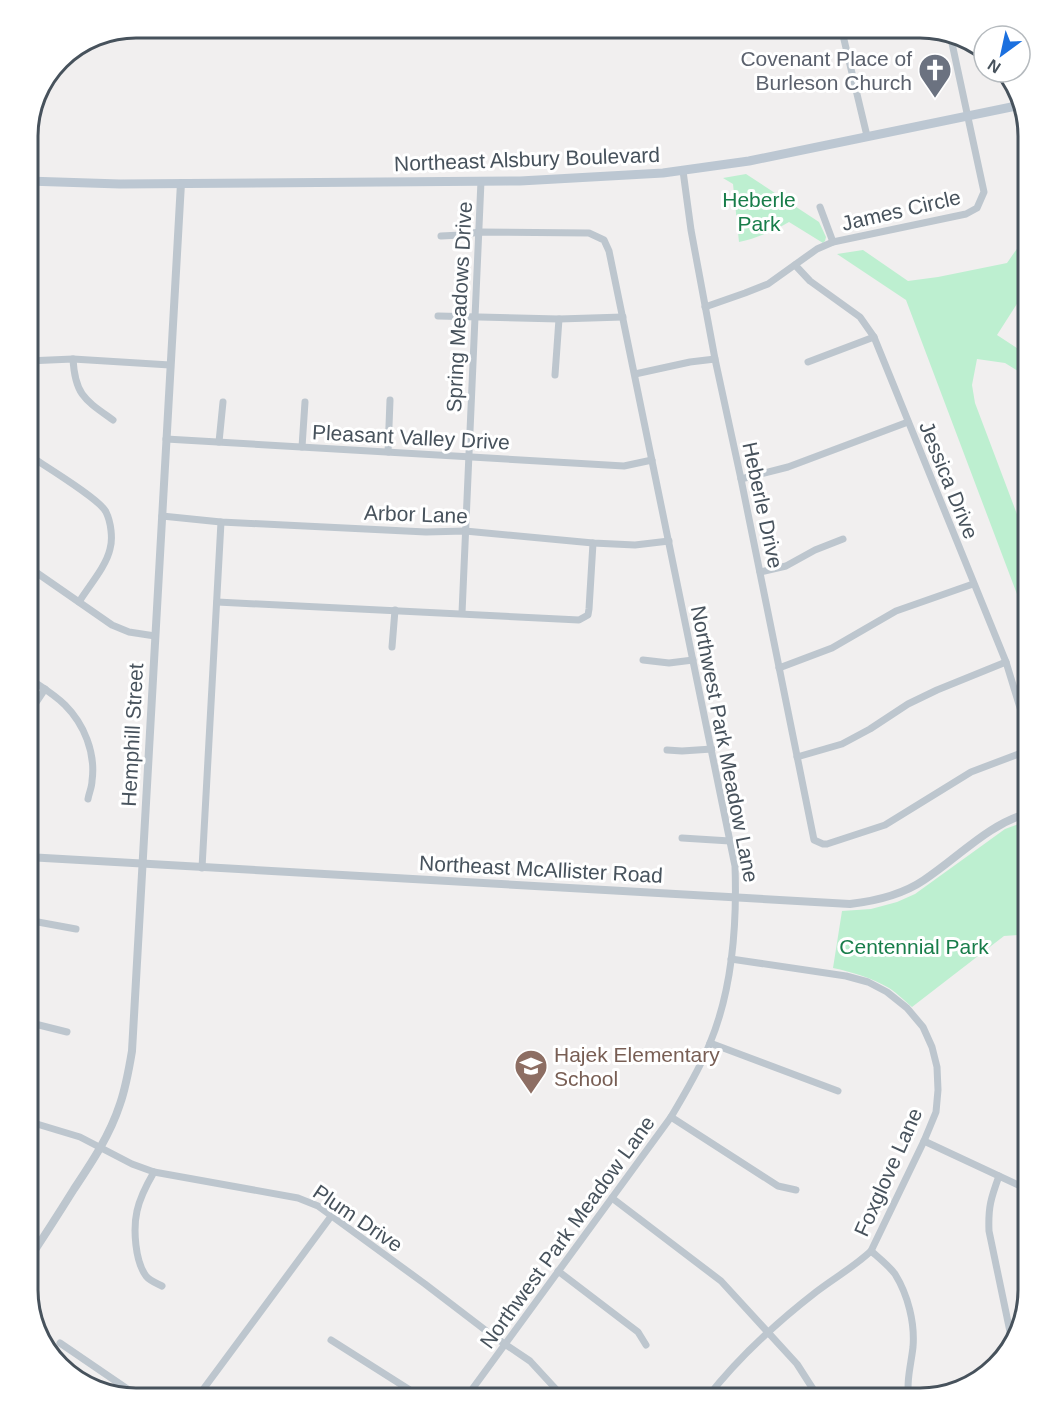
<svg xmlns="http://www.w3.org/2000/svg" width="1056" height="1426" font-family="Arial,sans-serif">
	<style>
		.green { fill: #bdefd0 }
		.lines { fill: none; stroke-linecap: round; stroke-linejoin: round }
		.minor { stroke: #bdc6ce; stroke-width: 7 }
		.tertiary { stroke: #bdc6ce; stroke-width: 8 }
		.secondary { stroke: #bcc7d2; stroke-width: 9 }
		.labels { text-anchor: middle; dominant-baseline: central; stroke-width: 6; stroke-linejoin: round; paint-order: stroke }
		.worship-label { font-size: 21px; fill: #5b616d; stroke: #fff; text-anchor: end }
		.street-label { font-size: 21px; fill: #47525c; stroke: #fff }
		.park-label { font-size: 21px; fill: #187d4a; stroke: #fff }
		.education-label { font-size: 21px; fill: #785e54; stroke: #fff; text-anchor: start }
		.rim { fill: none; stroke: #47525c; stroke-width: 3 }
	</style>
	<rect width="100%" height="100%" fill="#f1efef"/>
	<g class="green">
		<path d="M746 174 819 222 826 237 825 241 823 243 789 222C773 231 757 238 739 242L733 184 723 178Z"/>
		<path d="M1029 225V285L997 335 1029 356V365L1023 374 1005 363 977 359 972 385 975 403 1029 546V626L906 300 837 254 863 250 908 281 938 277 1007 263 1023 240Z"/>
		<path d="M1029 820V934L1004 936 912 1007C905 1001 897 993 889 988 872 978 852 972 833 968L842 911 871 909 897 902 915 894 1005 829Z"/>
	</g>
	<g class="lines">
		<g class="minor">
			<path d="M841 27 867 136"/>
			<path d="M683 171 691 230 715 359 741 479 814 840 823 844H827L885 825 971 772 1029 750"/>
			<path d="M820 207 833 242"/>
			<path d="M441 236 461 235 479 232 589 233 604 240 609 251 735 866C737 923 732 990 710 1043 700 1069 685 1093 671 1117L465 1399"/>
			<path d="M795 265 810 281 860 317 874 337 1006 662 1029 737"/>
			<path d="M705 307 745 293 768 284 817 249 833 242 966 214 977 208 984 192 950 34"/>
			<path d="M438 316 559 319 623 317"/>
			<path d="M73 359C75 395 85 400 113 420"/>
			<path d="M27 361 73 359 170 365"/>
			<path d="M808 362 874 337"/>
			<path d="M635 374 690 362 715 359"/>
			<path d="M555 375 559 319"/>
			<path d="M1029 411C1022 399 1022 385 1029 373"/>
			<path d="M166 439 624 466 652 460"/>
			<path d="M219 442 223 402"/>
			<path d="M302 447 305 402"/>
			<path d="M388 452 390 400"/>
			<path d="M27 454C43 465 100 499 106 512 111 522 113 539 110 549 106 567 88 587 79 602"/>
			<path d="M741 479 788 467 908 422"/>
			<path d="M162 516 221 522 426 532 465 531 593 543 635 545 669 541"/>
			<path d="M27 566 112 625 129 632 155 636"/>
			<path d="M760 572 786 566 815 550 843 539"/>
			<path d="M217 602 579 620 588 615 589 609 593 543"/>
			<path d="M462 613 481 181"/>
			<path d="M392 647 395 610"/>
			<path d="M643 660 669 663 693 660"/>
			<path d="M779 668 832 648 896 611 973 584"/>
			<path d="M27 677C40 686 54 694 65 705 84 724 96 753 92 781 92 787 89 793 88 799"/>
			<path d="M27 716 45 689"/>
			<path d="M667 750 682 751 712 749"/>
			<path d="M797 757 842 744 870 729 908 704 937 690 1006 662"/>
			<path d="M682 838 730 841"/>
			<path d="M202 868 221 522"/>
			<path d="M27 920 76 929"/>
			<path d="M27 1022 67 1032"/>
			<path d="M710 1043 838 1091"/>
			<path d="M671 1117 778 1186 796 1190"/>
			<path d="M27 1121 80 1137 132 1164 154 1172 298 1198 318 1206 425 1284 493 1336 530 1361 565 1399"/>
			<path d="M924 1141 1029 1190"/>
			<path d="M27 1148 33 1136 36 1123"/>
			<path d="M154 1172C147 1184 140 1197 137 1211 133 1229 135 1261 146 1276 150 1281 156 1283 162 1286"/>
			<path d="M999 1176C991 1198 988 1207 989 1231L1013 1346"/>
			<path d="M612 1198 721 1281 797 1364 813 1389 816 1399"/>
			<path d="M871 1251C879 1258 889 1266 895 1274 908 1295 915 1323 913 1347 911 1365 906 1381 909 1399"/>
			<path d="M558 1271 638 1332 646 1345"/>
			<path d="M331 1340 424 1399"/>
			<path d="M60 1343 142 1399"/>
			<path d="M196 1399 332 1215"/>
			<path d="M706 1399C737 1359 776 1323 816 1292 834 1278 854 1267 871 1251L924 1141 936 1112 938 1090 937 1067 932 1047 923 1027 907 1008 887 992 868 982 846 976 731 959"/>
		</g>
		<g class="tertiary">
			<path d="M27 857 850 904C876 901 902 895 924 880 959 857 988 824 1029 813"/>
			<path d="M27 1262C43 1238 59 1213 74 1189 92 1162 110 1135 120 1104 126 1087 129 1069 132 1051L181 183"/>
		</g>
		<path class="secondary" d="M27 181 120 184 520 181 663 173 749 161 1021 105"/>
	</g>
	<defs>
		<g id="church-pin" transform="scale(1.725)"><path d="M0 17L-7.5 6A9.5 9.5 0 1 1 7.5 6Z" fill="#6b7280" stroke="#fff"/><path d="M-1.2-6h2.4v3.5h3.3v2.4h-3.3V6h-2.4V-.1h-3.3v-2.4h3.3Z" fill="#fff"/></g>
		<g id="school-pin" transform="scale(1.725)"><path d="M0 17L-7.5 6A9.5 9.5 0 1 1 7.5 6Z" fill="#8d6e63" stroke="#fff"/><path d="M0-5L7-2L0 1L-7-2ZM-4 1L0 2.5L4 1V4Q0 6-4 4Z" fill="#fff"/></g>
	</defs>
	<g fill-rule="evenodd">
		<use href="#church-pin" x="935" y="70"/>
		<use href="#school-pin" x="531" y="1066"/>
	</g>
	<g class="labels">
		<g class="worship-label">
			<text x="912" y="58">Covenant Place of<tspan x="912" dy="24">Burleson Church</tspan></text>
		</g>
		<g class="street-label">
			<text transform="translate(527 159) rotate(-2)">Northeast Alsbury Boulevard</text>
			<text transform="translate(901 210) rotate(-13)">James Circle</text>
			<text transform="translate(459 307) rotate(-87)">Spring Meadows Drive</text>
			<text transform="translate(411 437) rotate(3)">Pleasant Valley Drive</text>
			<text transform="translate(949 480) rotate(68)">Jessica Drive</text>
			<text transform="translate(763 505) rotate(78)">Heberle Drive</text>
			<text transform="translate(416 514) rotate(2)">Arbor Lane</text>
			<text transform="translate(132 735) rotate(-87)">Hemphill Street</text>
			<text transform="translate(725 744) rotate(79)">Northwest Park Meadow Lane</text>
			<text transform="translate(541 869) rotate(3)">Northeast McAllister Road</text>
			<text transform="translate(888 1172) rotate(-66)">Foxglove Lane</text>
			<text transform="translate(358 1218) rotate(34)">Plum Drive</text>
			<text transform="translate(567 1232) rotate(-54)">Northwest Park Meadow Lane</text>
		</g>
		<g class="park-label">
			<text x="759" y="199">Heberle<tspan x="759" dy="24">Park</tspan></text>
			<text x="914" y="946">Centennial Park</text>
		</g>
		<g class="education-label">
			<text x="554" y="1054">Hajek Elementary<tspan x="554" dy="24">School</tspan></text>
		</g>
	</g>
	<path d="M0 0H1056V1426H0ZM136 38H920A98 98 0 0 1 1018 136V1290A98 98 0 0 1 920 1388H136A98 98 0 0 1 38 1290V136A98 98 0 0 1 136 38Z" fill="#fff" fill-rule="evenodd"/>
	<path class="rim" d="M136 38H920A98 98 0 0 1 1018 136V1290A98 98 0 0 1 920 1388H136A98 98 0 0 1 38 1290V136A98 98 0 0 1 136 38Z"/>
	<g transform="translate(1002 54) rotate(213)"><circle r="28" fill="#ffffff" stroke="#b5babe" stroke-width="1.5"/>
	<path d="M0-4.5L10 22L0 15L-10 22Z" fill="#1b70df"/>
	<text y="-9" font-size="16" font-weight="bold" text-anchor="middle" fill="#47525c">N</text>
	</g>
</svg>
